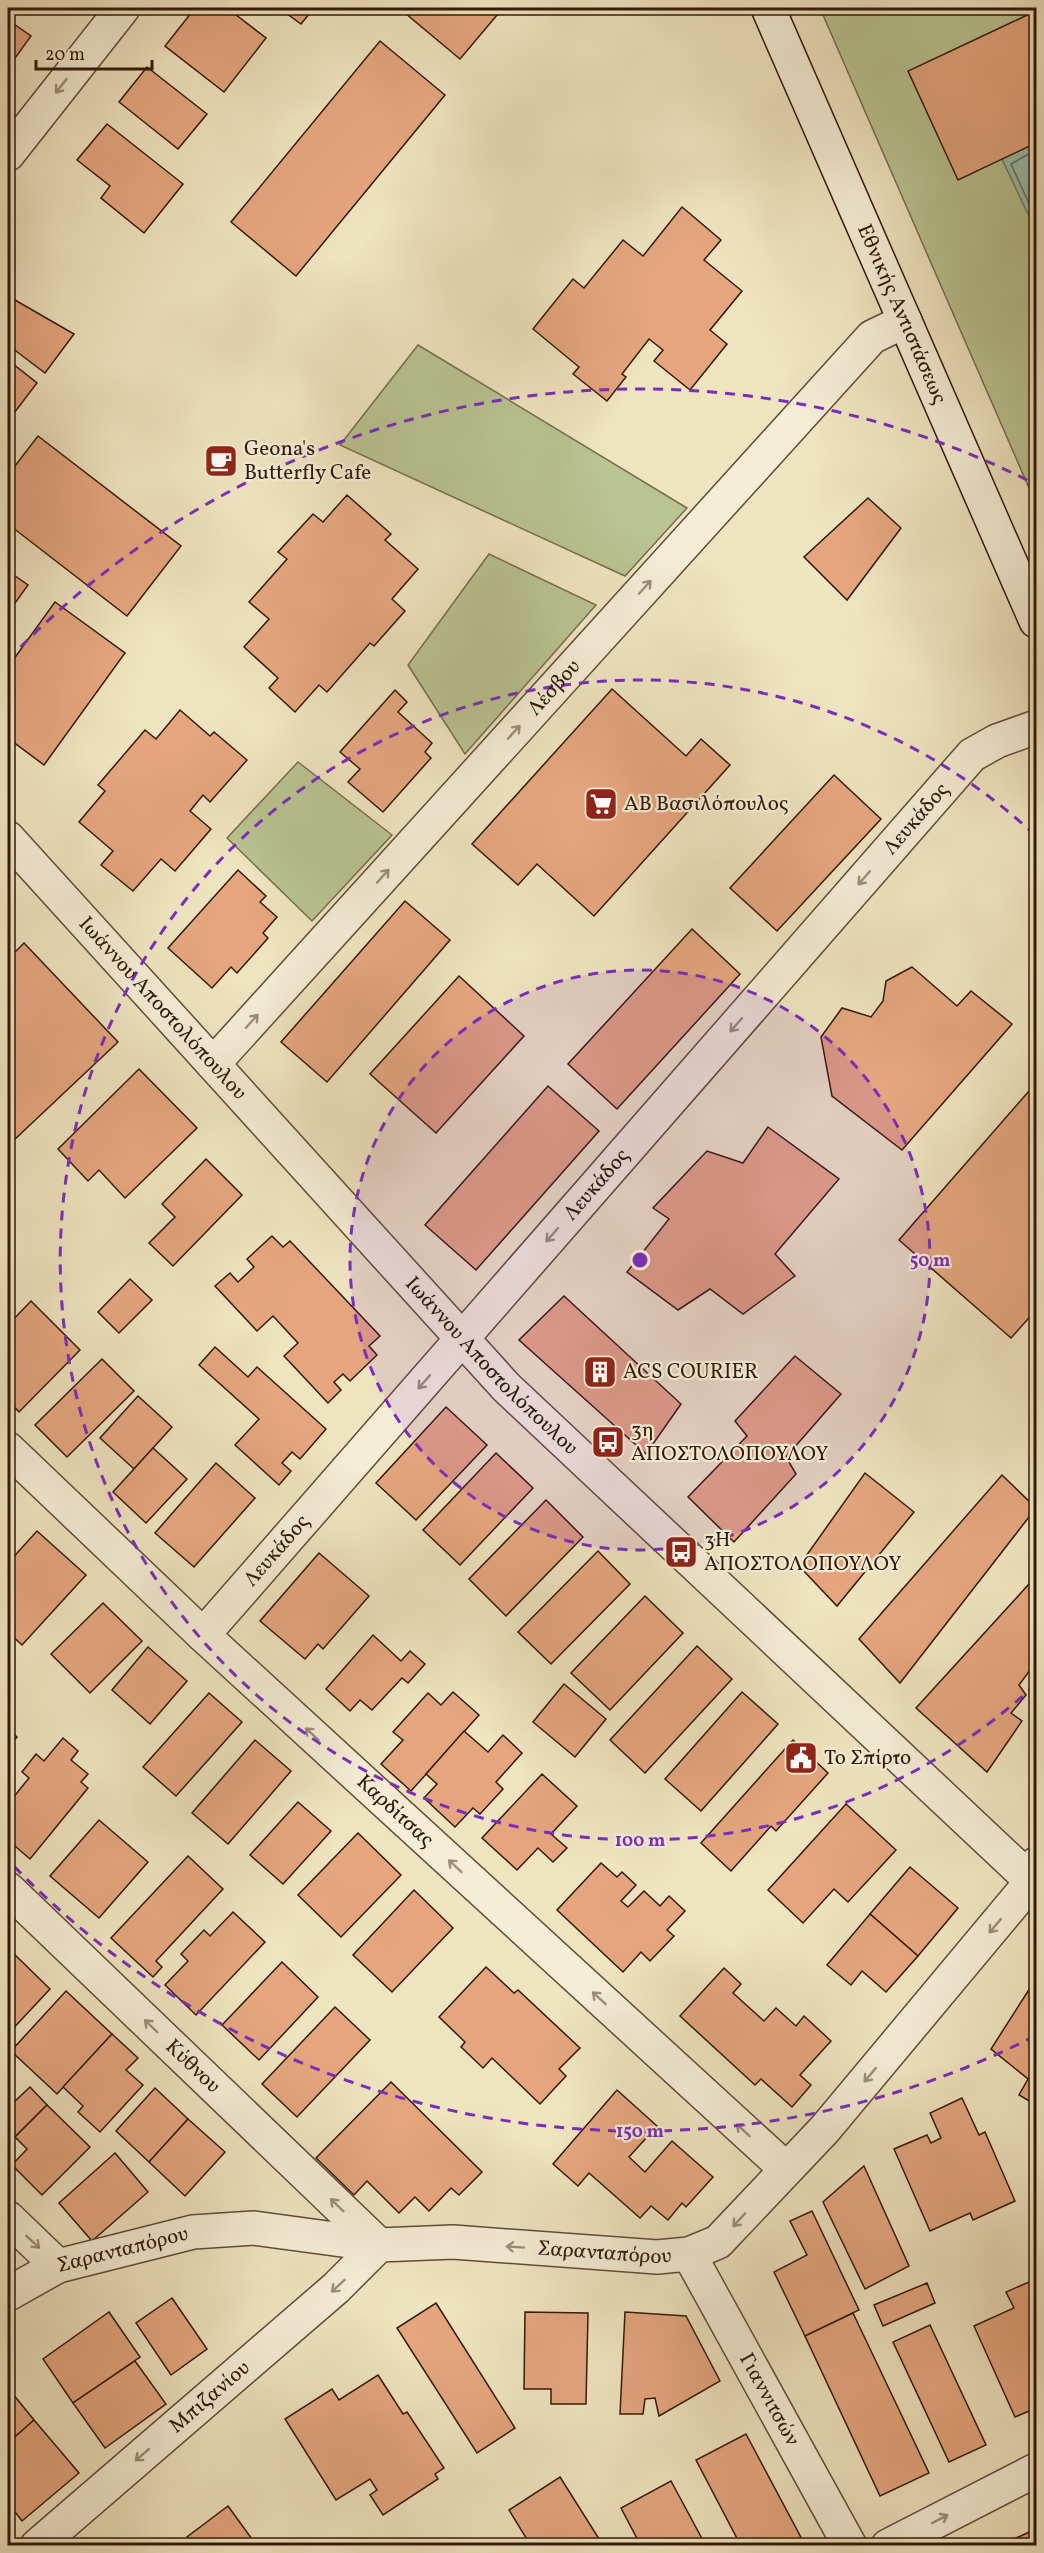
<svg xmlns="http://www.w3.org/2000/svg" width="1044" height="2553" font-family="Vollkorn,serif">
	<style>
		.green { fill: #b9c492; stroke: #756e4e; stroke-width: 1.5 }
		.water { fill: #9abfaf; stroke: #707c6d; stroke-width: 1.5 }
		.lines { fill: none; stroke-linecap: round; stroke-linejoin: round }
		.shore { stroke: #666c5c; stroke-width: 1.5 }
		.building { fill: #e5a67f; stroke: #311809; stroke-width: 1.5 }
		.minor-casing { stroke: #604b37; stroke-width: 36 }
		.tertiary-casing { stroke: #604b37; stroke-width: 36 }
		.secondary-casing { stroke: #311809; stroke-width: 36 }
		.minor { stroke: #f5edd6; stroke-width: 33 }
		.tertiary { stroke: #f5edd6; stroke-width: 33 }
		.secondary { stroke: #f5edd6; stroke-width: 33 }
		.oneway { stroke: #9d8d7a }
		.ring { fill: none; stroke: #7b2cbf; stroke-width: 3; stroke-dasharray: 10 8 }
		.labels { text-anchor: middle; dominant-baseline: central; stroke-width: 4.5; stroke-linejoin: round; paint-order: stroke }
		.street-label { font-size: 21px; fill: #311809; stroke: #f5edd6 }
		.poi-label { font-size: 21px; fill: #311809; stroke: #f5edd6; text-anchor: start }
		.centre { fill: #7b2cbf; stroke: #f5edd6; stroke-width: 3 }
		.ring-label { font-size: 18px; text-anchor: middle; font-weight: bold; fill: #7b2cbf; stroke: #f5edd6; stroke-width: 4.5; stroke-linejoin: round; paint-order: stroke }
	</style>
	<rect width="100%" height="100%" fill="#efe4c0"/>
	<filter id="stains"><feTurbulence type="fractalNoise" baseFrequency=".00333" numOctaves="4"/><feColorMatrix values="0 0 0 0 .2 0 0 0 0 .09 0 0 0 0 .02 0 0 0 .5 -.17"/></filter>
	<radialGradient id="worn" r=".72"><stop offset=".6" stop-color="#630" stop-opacity="0"/><stop offset="1" stop-color="#630" stop-opacity=".3"/></radialGradient>
	<g class="green">
		<path d="M820 8H1036V504Z"/>
		<path d="M418 345 687 508 625 576 340 445Z"/>
		<path d="M489 554 596 605 465 754 408 665Z"/>
		<path d="M298 762 392 835 312 921 227 838Z"/>
	</g>
	<path class="water" d="M1036 143V228L1035 229 1002 159Z"/>
	<g class="lines">
		<path class="shore" d="M1036 150 1011 164 1036 219"/>
	</g>
	<g class="building">
		<path d="M195 8H227L266 38 224 92 165 46Z"/>
		<path d="M279 8H314L301 24Z"/>
		<path d="M399 8H503L460 59Z"/>
		<path d="M1036 11V143L958 180 908 71Z"/>
		<path d="M8 20 31 36 8 68Z"/>
		<path d="M380 41 445 95 296 276 231 222Z"/>
		<path d="M147 67 207 114 178 149 119 102Z"/>
		<path d="M107 124 183 184 144 233 101 198 110 186 77 160Z"/>
		<path d="M682 207 721 240 704 260 742 291 710 330 727 344 690 390 654 361 663 350 649 339 622 374 626 377 607 401 573 374 579 367 533 329 573 279 584 288 623 240 643 256Z"/>
		<path d="M8 296 74 334 45 373 8 345Z"/>
		<path d="M8 360 37 383 8 421Z"/>
		<path d="M38 436 181 546 127 616 8 524V475Z"/>
		<path d="M347 495 391 534 385 540 418 569 392 599 405 611 374 646 370 643 327 692 319 685 295 712 269 688 278 678 244 647 269 619 249 602 287 559 278 552 313 514 323 522Z"/>
		<path d="M868 498 901 528 847 600 804 557Z"/>
		<path d="M8 571 28 585 8 613Z"/>
		<path d="M55 602 125 653 44 765 8 738V667Z"/>
		<path d="M612 689 686 756 701 739 730 765 594 916 537 864 518 885 472 844Z"/>
		<path d="M395 690 407 702 398 712 432 743 425 752 431 758 383 812 348 782 360 769 340 752Z"/>
		<path d="M180 710 210 736 214 732 247 760 210 802 203 795 190 811 211 829 175 871 161 859 133 891 101 865 113 851 79 822 105 791 98 785 145 730 156 739Z"/>
		<path d="M834 775 881 819 777 931 730 888Z"/>
		<path d="M238 870 266 896 260 902 277 917 263 933 268 938 237 973 231 967 212 988 168 948Z"/>
		<path d="M405 901 450 940 327 1082 281 1042Z"/>
		<path d="M692 929 740 974 617 1109 568 1064Z"/>
		<path d="M24 943 118 1042 13 1141 8 1136V959Z"/>
		<path d="M912 967 957 1006 971 991 1012 1024 902 1150 832 1096 821 1037 842 1008 871 1017 883 1001 886 981Z"/>
		<path d="M459 976 524 1036 436 1133 370 1074Z"/>
		<path d="M139 1069 197 1128 125 1198 99 1170 88 1181 58 1149Z"/>
		<path d="M1036 1083V1310L1011 1338 899 1240Z"/>
		<path d="M548 1086 599 1131 476 1270 425 1225Z"/>
		<path d="M768 1127 839 1179 775 1254 795 1276 743 1314 710 1289 678 1310 627 1272 669 1219 653 1208 707 1151 743 1163Z"/>
		<path d="M206 1159 242 1195 173 1266 149 1243 175 1217 162 1204Z"/>
		<path d="M272 1236 283 1247 290 1241 380 1336 369 1346 377 1355 350 1381 343 1374 334 1382 341 1390 328 1403 284 1356 298 1343 273 1316 257 1331 215 1286 230 1273 238 1282 254 1267 247 1259Z"/>
		<path d="M130 1279 152 1300 119 1333 98 1312Z"/>
		<path d="M564 1296 681 1404 646 1454 519 1340Z"/>
		<path d="M31 1301 80 1350 19 1412 8 1400V1389L10 1386 8 1383V1325Z"/>
		<path d="M215 1347 248 1377 257 1367 326 1429 300 1459 292 1452 282 1463 291 1471 279 1485 235 1445 259 1419 199 1365Z"/>
		<path d="M795 1356 841 1394 786 1457 796 1474 734 1542 688 1497 747 1436 735 1421Z"/>
		<path d="M102 1359 134 1391 67 1457 35 1425Z"/>
		<path d="M138 1396 172 1427 134 1469 100 1438Z"/>
		<path d="M446 1407 487 1445 416 1520 376 1483Z"/>
		<path d="M153 1448 187 1479 146 1523 113 1492Z"/>
		<path d="M496 1453 533 1488 460 1565 423 1530Z"/>
		<path d="M216 1463 255 1498 194 1567 155 1533Z"/>
		<path d="M865 1473 914 1512 837 1606 799 1566Z"/>
		<path d="M1002 1475 1036 1508 900 1683 859 1639Z"/>
		<path d="M546 1500 583 1537 506 1616 469 1579Z"/>
		<path d="M37 1531 86 1575 22 1645 8 1632V1563Z"/>
		<path d="M598 1551 630 1584 551 1664 518 1632Z"/>
		<path d="M319 1553 369 1596 323 1649 318 1644 305 1659 260 1621Z"/>
		<path d="M1029 1584 1036 1592V1662L1019 1685 1026 1695 1011 1713 1022 1721 987 1772 916 1708Z"/>
		<path d="M645 1596 683 1633 610 1710 571 1673Z"/>
		<path d="M103 1603 142 1641 90 1693 51 1654Z"/>
		<path d="M373 1635 401 1661 410 1651 425 1664 408 1683 402 1678 372 1710 360 1700 350 1711 326 1689Z"/>
		<path d="M697 1646 732 1679 645 1773 610 1740Z"/>
		<path d="M148 1647 187 1681 150 1724 112 1690Z"/>
		<path d="M564 1684 606 1719 575 1757 533 1722Z"/>
		<path d="M453 1692 479 1715 411 1791 381 1764 403 1740 393 1732 428 1693 441 1705Z"/>
		<path d="M742 1692 778 1724 701 1811 665 1779Z"/>
		<path d="M209 1693 242 1722 176 1796 143 1767Z"/>
		<path d="M8 1728 17 1737 8 1748Z"/>
		<path d="M464 1731 488 1752 503 1735 522 1753 496 1782 503 1789 480 1814 473 1808 455 1827 424 1798 437 1784 426 1774Z"/>
		<path d="M63 1738 78 1751 71 1760 88 1774 81 1782 88 1788 30 1859 8 1840V1804L29 1778 22 1772 36 1754 44 1761Z"/>
		<path d="M255 1740 291 1771 228 1844 192 1813Z"/>
		<path d="M793 1740 828 1773 776 1831 771 1826 731 1871 701 1843Z"/>
		<path d="M542 1774 577 1806 551 1834 567 1848 553 1862 538 1848 517 1870 482 1838Z"/>
		<path d="M298 1802 331 1831 283 1884 250 1855Z"/>
		<path d="M846 1804 896 1850 848 1902 834 1889 803 1923 768 1890Z"/>
		<path d="M99 1820 148 1862 99 1918 50 1876Z"/>
		<path d="M358 1833 401 1875 341 1937 298 1895Z"/>
		<path d="M188 1856 223 1889 156 1961 162 1967 153 1977 111 1938Z"/>
		<path d="M601 1863 617 1877 622 1872 636 1885 621 1901 628 1907 644 1891 660 1906 669 1896 685 1911 667 1930 674 1936 650 1961 641 1952 623 1972 557 1910Z"/>
		<path d="M910 1867 958 1908 918 1956 870 1914Z"/>
		<path d="M414 1890 453 1928 392 1992 353 1955Z"/>
		<path d="M233 1912 265 1942 196 2015 165 1985 188 1961 181 1954 204 1930 210 1936Z"/>
		<path d="M870 1914 918 1956 886 1992 862 1971 851 1985 827 1965Z"/>
		<path d="M11 1951 50 1989 8 2034V1955Z"/>
		<path d="M282 1962 318 1997 259 2060 222 2025Z"/>
		<path d="M486 1967 514 1993 518 1990 580 2048 559 2069 566 2076 540 2104 492 2058 483 2068 461 2047 465 2042 439 2017Z"/>
		<path d="M724 1968 741 1984 733 1993 764 2021 776 2008 796 2026 804 2016 831 2041 800 2075 811 2085 792 2107 761 2079 755 2085 680 2016Z"/>
		<path d="M1032 1985 1036 1989V2105L1019 2095 1028 2079 991 2049Z"/>
		<path d="M66 1991 112 2034 57 2094 11 2051Z"/>
		<path d="M335 2007 370 2040 297 2117 262 2084Z"/>
		<path d="M112 2034 138 2058 126 2070 143 2085 100 2132 78 2112 83 2106 63 2087Z"/>
		<path d="M391 2082 482 2172 459 2195 451 2188 429 2211 415 2197 399 2213 367 2181 354 2195 316 2158Z"/>
		<path d="M30 2087 47 2105 15 2137 8 2130V2097L13 2103Z"/>
		<path d="M155 2088 188 2119 149 2162 116 2131Z"/>
		<path d="M617 2090 657 2126 629 2157 645 2172 672 2141 713 2177 686 2207 682 2203 668 2220 651 2206 640 2218 589 2173 578 2186 553 2164Z"/>
		<path d="M962 2098 979 2135 985 2132 1015 2201 973 2220 970 2213 930 2231 894 2149 927 2135 931 2143 941 2138 930 2113Z"/>
		<path d="M47 2105 90 2147 42 2195 12 2165 27 2149 15 2137Z"/>
		<path d="M188 2119 225 2152 185 2196 149 2162Z"/>
		<path d="M115 2153 148 2192 92 2241 59 2203Z"/>
		<path d="M864 2166 909 2266 865 2289 823 2202Z"/>
		<path d="M812 2211 859 2310 805 2336 774 2272 807 2255 790 2221Z"/>
		<path d="M1036 2279V2408L1015 2417 974 2326 1014 2308 1006 2292Z"/>
		<path d="M927 2283 935 2303 883 2326 874 2305Z"/>
		<path d="M172 2298 207 2349 171 2375 136 2323Z"/>
		<path d="M436 2303 515 2428 477 2453 397 2328Z"/>
		<path d="M109 2312 140 2357 73 2403 43 2359Z"/>
		<path d="M525 2312 588 2313 586 2404H551V2389H524Z"/>
		<path d="M625 2312 686 2316 720 2381 659 2416 655 2398 645 2399 643 2414H620Z"/>
		<path d="M853 2313 929 2473 880 2496 805 2336Z"/>
		<path d="M930 2325 986 2445 949 2462 893 2342Z"/>
		<path d="M135 2361 166 2404 105 2448 73 2403Z"/>
		<path d="M378 2375 403 2414 407 2412 444 2468 435 2474 438 2479 383 2515 370 2495 377 2490 370 2479 336 2500 285 2419 332 2389 339 2400Z"/>
		<path d="M8 2388 34 2420 8 2443Z"/>
		<path d="M34 2420 79 2473 22 2521 8 2503V2443Z"/>
		<path d="M746 2434 804 2543 799 2546H741L696 2460Z"/>
		<path d="M560 2477 601 2542 596 2546H531L509 2510Z"/>
		<path d="M671 2481 706 2546H641L621 2508Z"/>
		<path d="M228 2506 257 2546H193L187 2537Z"/>
		<path d="M1036 2529V2546H1016L1014 2539Z"/>
	</g>
	<g class="lines">
		<g class="minor-casing">
			<g id="minor">
				<path d="M8 154 123 8"/>
				<path id="s1" d="M213 1064 872 337 905 321"/>
				<path id="s2" d="M8 1449 203 1635 786 2169"/>
				<path id="s3" d="M203 1635 972 755 997 741 1036 727"/>
				<path id="s4" d="M8 1889 379 2245"/>
				<path d="M8 2218 58 2266"/>
				<path id="s5" d="M689 2254 850 2546"/>
				<path id="s6" d="M8 2294 58 2266 193 2232 254 2228 379 2245 453 2242 657 2257 689 2254 718 2242 825 2129 1032 1881 1036 1864"/>
				<path id="s7" d="M37 2546 336 2288 379 2245"/>
				<path d="M888 2546 1036 2470"/>
			</g>
		</g>
		<g class="tertiary-casing">
			<g id="tertiary">
				<path id="s8" d="M8 838 506 1387 1036 1885"/>
			</g>
		</g>
		<g class="secondary-casing">
			<g id="secondary">
				<path id="s9" d="M768 8 1036 621"/>
			</g>
		</g>
		<use href="#minor" class="minor"/>
		<use href="#tertiary" class="tertiary"/>
		<use href="#secondary" class="secondary"/>
	</g>
	<defs><path id="oneway-shaft" d="M-6 0H5M1.5-3L5.5 0L1.5 3" fill="none" stroke-width="1.6" stroke-linecap="round" stroke-linejoin="round" transform="scale(1.5)"/></defs>
	<g class="oneway">
		<use href="#oneway-shaft" transform="translate(61 86) rotate(128)"/>
		<use href="#oneway-shaft" transform="translate(645 587) rotate(-48)"/>
		<use href="#oneway-shaft" transform="translate(514 732) rotate(-48)"/>
		<use href="#oneway-shaft" transform="translate(383 876) rotate(-48)"/>
		<use href="#oneway-shaft" transform="translate(864 878) rotate(131)"/>
		<use href="#oneway-shaft" transform="translate(252 1021) rotate(-48)"/>
		<use href="#oneway-shaft" transform="translate(736 1025) rotate(131)"/>
		<use href="#oneway-shaft" transform="translate(552 1235) rotate(131)"/>
		<use href="#oneway-shaft" transform="translate(424 1382) rotate(131)"/>
		<use href="#oneway-shaft" transform="translate(312 1734) rotate(-137)"/>
		<use href="#oneway-shaft" transform="translate(455 1866) rotate(-137)"/>
		<use href="#oneway-shaft" transform="translate(995 1926) rotate(130)"/>
		<use href="#oneway-shaft" transform="translate(599 1998) rotate(-137)"/>
		<use href="#oneway-shaft" transform="translate(151 2026) rotate(-136)"/>
		<use href="#oneway-shaft" transform="translate(870 2075) rotate(130)"/>
		<use href="#oneway-shaft" transform="translate(743 2130) rotate(-137)"/>
		<use href="#oneway-shaft" transform="translate(337 2205) rotate(-136)"/>
		<use href="#oneway-shaft" transform="translate(739 2220) rotate(133)"/>
		<use href="#oneway-shaft" transform="translate(33 2242) rotate(43)"/>
		<use href="#oneway-shaft" transform="translate(515 2247) rotate(-176)"/>
		<use href="#oneway-shaft" transform="translate(338 2286) rotate(137)"/>
		<use href="#oneway-shaft" transform="translate(142 2455) rotate(139)"/>
		<use href="#oneway-shaft" transform="translate(940 2519) rotate(-27)"/>
	</g>
	<circle cx="640" cy="1260" r="290" fill="#7b2cbf" fill-opacity=".12"/>
	<g class="ring">
		<circle cx="640" cy="1260" r="290"/>
		<path d="M1036 1684A580 580 0 1 1 1036 836"/>
		<path d="M1035 2036A871 871 0 0 1 8 1860M8 660A871 871 0 0 1 1035 484"/>
	</g>
	<defs>
		<g id="cafe-square" transform="scale(1.725)"><rect x="-9" y="-9" width="18" height="18" rx="4" fill="#8f2418" stroke="#f5edd6"/><path d="M-5.5-4.5H6V0H3Q3 3.5 0 3.5H-2.5Q-5.5 3.5-5.5 0ZM3-3.2v2h1.7v-2ZM-6 4.5H4V6H-6Z" fill="#fff"/></g>
		<g id="supermarket-square" transform="scale(1.725)"><rect x="-9" y="-9" width="18" height="18" rx="4" fill="#8f2418" stroke="#f5edd6"/><path d="M-6-5.5h2.5l.6 2H6L4.5 2H-2.5L-4.4-4H-6ZM-1.5 3.2a1.3 1.3 0 1 0 .1 0ZM3 3.2a1.3 1.3 0 1 0 .1 0Z" fill="#fff"/></g>
		<g id="building-square" transform="scale(1.725)"><rect x="-9" y="-9" width="18" height="18" rx="4" fill="#8f2418" stroke="#f5edd6"/><path d="M-4-6H4V6H1V3H-1V6H-4ZM-2.5-4.3h1.7v1.8h-1.7ZM.8-4.3h1.7v1.8H.8ZM-2.5-1h1.7V.8h-1.7ZM.8-1h1.7V.8H.8Z" fill="#fff"/></g>
		<g id="bus-square" transform="scale(1.725)"><rect x="-9" y="-9" width="18" height="18" rx="4" fill="#8f2418" stroke="#f5edd6"/><path d="M-5-6H5V4H4V6H2V4H-2V6H-4V4H-5ZM-3.5-4V0h7V-4ZM-3.5 1.2v1.5H-2V1.2ZM2 1.2v1.5H3.5V1.2Z" fill="#fff"/></g>
		<g id="civic-square" transform="scale(1.725)"><rect x="-9" y="-9" width="18" height="18" rx="4" fill="#8f2418" stroke="#f5edd6"/><path d="M-.6-6.5H3V-4.5H.6V-3L4-1V1h2V6H-6V1h2V-1L-.6-3ZM-1.2 2.5V6h2.4V2.5Z" fill="#fff"/></g>
	</defs>
	<g fill-rule="evenodd">
		<use href="#cafe-square" x="221" y="461"/>
		<use href="#supermarket-square" x="601" y="804"/>
		<use href="#building-square" x="600" y="1372"/>
		<use href="#bus-square" x="608" y="1442"/>
		<use href="#bus-square" x="681" y="1552"/>
		<use href="#civic-square" x="801" y="1758"/>
	</g>
	<g class="labels">
		<g class="street-label">
			<text stroke="none"><textPath href="#s9" startOffset="334">Εθνικής Αντιστάσεως</textPath></text>
			<text stroke="none"><textPath href="#s1" startOffset="508">Λέσβου</textPath></text>
			<text stroke="none"><textPath href="#s3" startOffset="1084">Λευκάδος</textPath></text>
			<text stroke="none"><textPath href="#s8" startOffset="230">Ιωάννου Αποστολόπουλου</textPath></text>
			<text stroke="none"><textPath href="#s3" startOffset="598">Λευκάδος</textPath></text>
			<text stroke="none"><textPath href="#s8" startOffset="716">Ιωάννου Αποστολόπουλου</textPath></text>
			<text stroke="none"><textPath href="#s3" startOffset="112">Λευκάδος</textPath></text>
			<text stroke="none"><textPath href="#s2" startOffset="530">Καρδίτσας</textPath></text>
			<text stroke="none"><textPath href="#s4" startOffset="256">Κύθνου</textPath></text>
			<text stroke="none"><textPath href="#s6" startOffset="124">Σαρανταπόρου</textPath></text>
			<text stroke="none"><textPath href="#s6" startOffset="610">Σαρανταπόρου</textPath></text>
			<text stroke="none"><textPath href="#s7" startOffset="228">Μπιζανίου</textPath></text>
			<text stroke="none"><textPath href="#s5" startOffset="166">Γιαννιτσών</textPath></text>
		</g>
		<g class="poi-label">
			<text x="244" y="449">Geona's<tspan x="244" dy="24">Butterfly Cafe</tspan></text>
			<text x="624" y="804">ΑΒ Βασιλόπουλος</text>
			<text x="623" y="1372">ACS COURIER</text>
			<text x="631" y="1430">3η<tspan x="631" dy="24">ΑΠΟΣΤΟΛΟΠΟΥΛΟΥ</tspan></text>
			<text x="704" y="1540">3Η<tspan x="704" dy="24">ΑΠΟΣΤΟΛΟΠΟΥΛΟΥ</tspan></text>
			<text x="824" y="1758">Το Σπίρτο</text>
		</g>
	</g>
	<circle cx="640" cy="1260" r="9" class="centre"/>
	<g class="ring-label">
		<text x="930" y="1266">50 m</text>
		<text x="640" y="1846">100 m</text>
		<text x="640" y="2137">150 m</text>
	</g>
	<rect width="1044" height="2553" fill="none" stroke="#efe4c0" stroke-width="30"/>
	<rect x="9" y="9" width="1026" height="2535" fill="none" stroke="#311809" stroke-width="3"/>
	<rect x="15" y="15" width="1014" height="2523" fill="none" stroke="#311809" stroke-width="1.5"/>
	<path d="M36 60v9h116v-9" fill="none" stroke="#311809" stroke-width="3"/>
	<text x="45" y="60" font-size="18" fill="#311809" stroke="#f5edd6" stroke-width="4.5" paint-order="stroke">20 m</text>
	<rect width="100%" height="100%" filter="url(#stains)"/>
	<rect width="100%" height="100%" fill="url(#worn)"/>
</svg>
